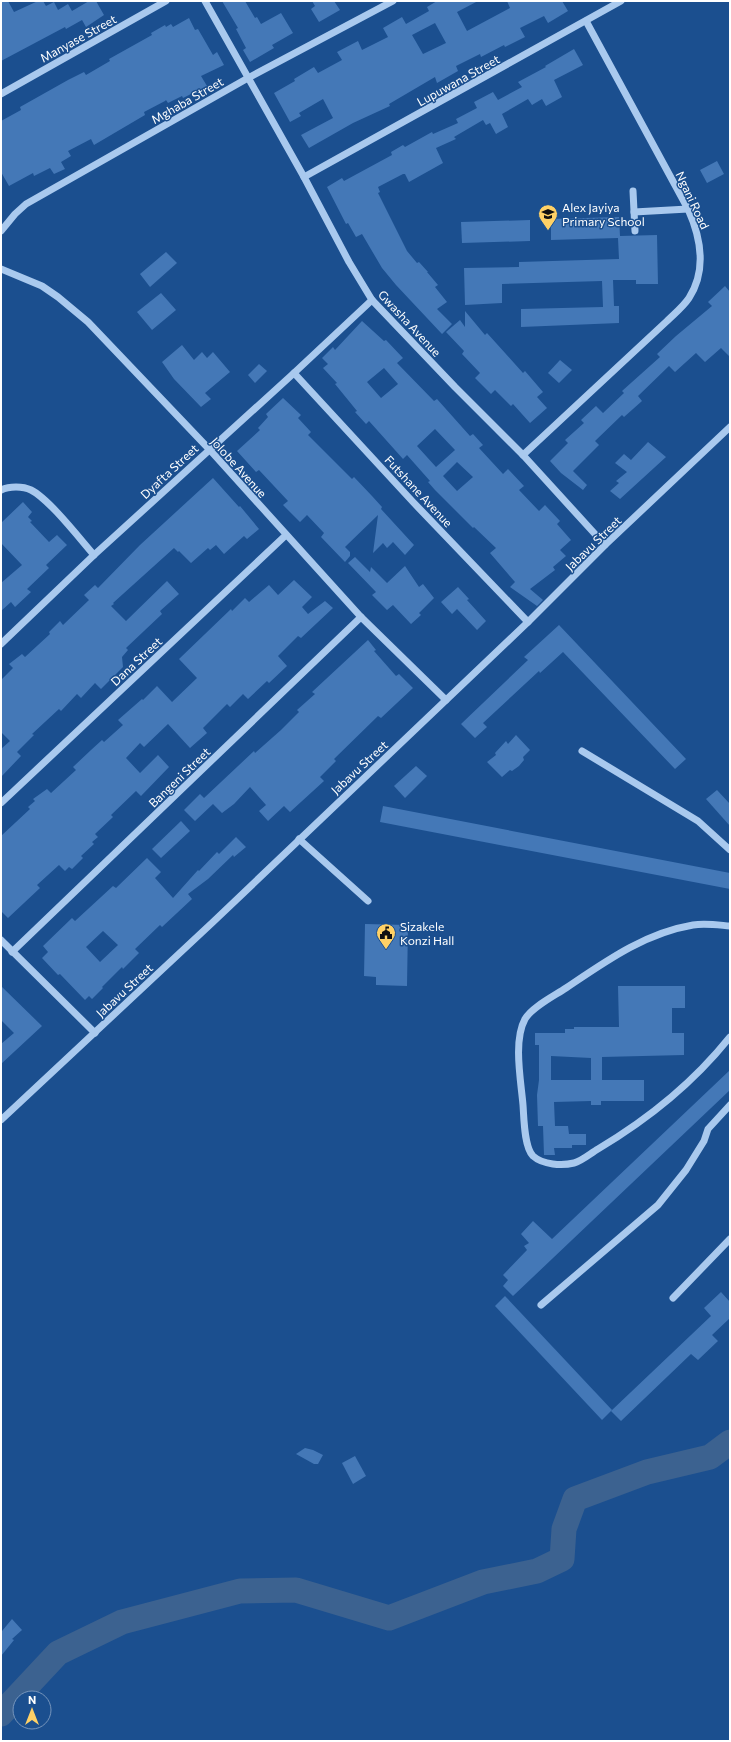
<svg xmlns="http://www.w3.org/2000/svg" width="731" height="1742" font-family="Commissioner,sans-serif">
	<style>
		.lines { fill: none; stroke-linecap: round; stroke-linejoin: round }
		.river { stroke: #3c6290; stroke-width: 25 }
		.building { fill: #4478b7; fill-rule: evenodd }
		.minor { stroke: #a9c9ee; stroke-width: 7 }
		.labels { text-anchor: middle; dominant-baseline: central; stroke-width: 3; stroke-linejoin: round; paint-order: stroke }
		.street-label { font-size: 12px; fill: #fff; stroke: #1b4f8f }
		.poi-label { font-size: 12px; fill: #fff; stroke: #1b4f8f; text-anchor: start }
	</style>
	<rect width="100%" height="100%" fill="#1b4f8f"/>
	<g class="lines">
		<path class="river" d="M1 1714 58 1653 122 1622 240 1591 296 1590 389 1618 483 1582 537 1571 562 1559 564 1529 575 1499 647 1472 710 1457 730 1442"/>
	</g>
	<g class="building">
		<path d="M1 1H8L14 12 38 1H43L46 6 54 2 58 10 68 4 72 11 89 1H96L104 15 86 27 82 20 66 29 65 27 1 61Z"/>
		<path d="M222 1H245L255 18 257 17 261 24 281 13 293 33 272 45 274 48 250 62 243 50 246 48 236 29 238 28Z"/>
		<path d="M312 1H334L340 10 319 22 311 9 315 6Z"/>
		<path d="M437 1H478L457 12 467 31 510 8 507 1H562L568 11 548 23 544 16 520 28 525 37 505 47 504 45 481 57 480 54 456 66 458 71 437 83 435 77 389 104 390 106 353 123 309 148 301 135 333 118 323 99 299 113 301 116 290 122 274 93 295 81 294 79 314 67 318 73 342 60 337 52 358 41 362 50 388 37 383 28 402 17 406 24 429 11 427 7ZM435 23 446 43 423 54 412 35Z"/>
		<path d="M189 18 195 30 198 29 213 55 217 52 224 65 201 76 207 86 183 98 182 96 168 103 166 100 165 101 144 112 145 115 94 145 91 139 68 151 71 156 61 162 65 169 54 174 50 168 34 176 33 173 9 186 1 172V121L21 110 20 107 68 80 84 72 86 75 110 61 109 59 152 35 151 33 165 25 166 27 171 24 173 27Z"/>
		<path d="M574 49 583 65 554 80 562 97 546 106 542 99 532 105 528 99 502 114 508 127 496 134 490 123 486 125 483 120 454 137 456 139 436 148 443 163 409 182 405 174H403L378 187 380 192 378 193 407 251 417 263 419 262 428 272H427L438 285 435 287 447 302 437 309 452 324 442 334 396 285 382 268 362 234 356 237 348 223 346 224 327 187 342 178 344 181 392 155 391 152 403 145 405 147 432 132 433 134 458 123 456 119 477 108 474 102 493 92 498 100 522 87 518 82 546 67 545 66Z"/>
		<path d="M717 161 724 174 707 183 700 170Z"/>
		<path d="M619 217 620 236 657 235 658 284H636V280H613L614 306H619V323L521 327V309L603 307 602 281 502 284V303L465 305 464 268 519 267V262L619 259 618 238 551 240V219Z"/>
		<path d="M530 220V241L462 243 461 222Z"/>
		<path d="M166 252 177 263 150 287 140 274Z"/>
		<path d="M725 286 730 292V357L721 348 705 362 696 353 675 372 669 366 638 396 642 401 624 417 622 415 595 441 599 445 573 471 587 485 583 490 561 473 550 461 568 443 565 440 584 423 581 420 596 406 603 413 624 393 622 391 660 357 657 354 676 336 712 306 708 302Z"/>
		<path d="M161 293 176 310 152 330 137 312Z"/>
		<path d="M465 311 485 335 487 333 523 373 525 371 543 392 537 397 547 408 530 423 513 404 511 406 495 390 491 394 475 378 480 373 462 354 464 351 446 332 460 320 465 327Z"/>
		<path d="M362 321 384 341 386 340 403 358 397 363 434 401 437 399 470 436 473 434 483 445 479 448 503 474 508 469 524 486 519 490 539 511 545 505 560 521 557 524 571 540 560 550 566 556 553 567 555 570 530 589 543 600 537 606 510 587 515 582 490 553 496 548 474 527 473 528 435 490 428 482 430 481 407 455 403 459 369 421 366 424 355 412 357 411 335 384 337 383 323 368 328 364 322 358 333 347 335 350ZM384 368 398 384 381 398 367 382ZM435 429 455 450 436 467 417 446ZM457 462 473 477 457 491 443 476Z"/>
		<path d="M182 345 194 360 202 352 207 358 213 352 230 372 205 393 211 399 201 407 174 379 162 362Z"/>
		<path d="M560 360 572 370 559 383 548 373Z"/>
		<path d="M259 364 267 371 255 383 248 375Z"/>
		<path d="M283 398 301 415 298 418 311 432 308 435 352 479 354 477 372 496 382 507 381 509 414 545 405 555 393 542 387 548 383 543 373 553 378 515 345 547 350 552V556L345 562 321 537 324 533 307 515 300 522 283 505 288 501 259 470 256 472 237 451 260 430 258 428 268 417 266 414Z"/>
		<path d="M648 442 666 457 620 499 610 491 619 483 616 481 627 472 615 463 624 454 631 460Z"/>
		<path d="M213 478 239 507 240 506 259 529 247 539 244 536 224 554 216 545 210 550 208 548 191 563 179 551 178 552 174 548 113 603 114 604 111 606 126 621 167 581 179 594 160 611 162 614 126 648 128 650 122 657 123 667 101 689 95 683 81 698 77 694 61 711 59 709 32 734 34 735 17 752 21 756 1 777V749L10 741 1 732V680L13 668 9 664 22 654 25 657 50 634 49 632 60 621 63 625 89 600 84 595 95 585 98 588 140 545Z"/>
		<path d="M23 502 32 512 28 517 32 521 30 522 49 542 57 535 67 545 46 565 49 568 27 589 31 592 15 607 11 602 1 611V583L22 565 1 543V523Z"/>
		<path d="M355 557 370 572 371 567 387 583 405 566 419 587 423 584 434 598 419 613 421 615 411 624 393 605 387 610 372 595 376 592 348 563Z"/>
		<path d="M294 580 312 597 302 607 308 614 325 601 333 608 301 638 298 636 278 656 287 666 269 683 267 681 248 699 243 694 230 707 227 704 203 728 207 733 190 748 168 724 144 747 140 743 126 758 140 773 158 755 169 767 141 796 136 791 111 815 113 817 95 834 98 837 92 842 94 844 81 856 83 858 72 869 69 867 65 871 59 865 37 885 40 888 8 918 1 911V836L30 809 28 807 35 801 33 799 47 789 51 793 76 770 73 767 91 750 102 740 104 742 123 725 118 720 142 699 143 700 157 686 172 702 197 678 179 659 231 609 232 611 245 598 249 602 269 585 278 595Z"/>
		<path d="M458 587 469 599 467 600 486 621 477 630 457 609 452 614 441 602Z"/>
		<path d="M559 625 686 759 675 769 563 652 540 673 539 671 483 723 487 727 475 738 461 724 528 660 524 657Z"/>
		<path d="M368 640 376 650 374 651 396 676 399 674 413 688 381 718 378 716 334 759 336 761 320 777 324 781 290 812 284 806 268 821 259 811 266 805 250 787 234 804 222 813 213 804 195 821 184 810 200 794 204 798 254 751 255 753 281 730 299 712 297 710 315 694 312 692Z"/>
		<path d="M516 735 530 750 523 757 524 760 519 766 512 771 510 770 502 777 487 762 496 755 495 753 506 741 508 744Z"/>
		<path d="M416 766 427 776 405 798 394 786Z"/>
		<path d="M717 790 730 804V826L706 799Z"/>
		<path d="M383 806 730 873V889L380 822Z"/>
		<path d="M181 821 190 831 161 858 152 849Z"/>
		<path d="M236 837 246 847 234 857 233 855 208 879 188 894 192 899 162 927 160 925 135 949 139 953 123 969 122 967 102 987 103 988 92 999 89 996 85 1000 60 974 58 975 42 958 48 952 43 946 72 918 75 921 113 886 116 888 147 858 161 872 155 878 173 898 198 870 199 871 217 852 219 854ZM103 931 118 945 100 962 86 947Z"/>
		<path d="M365 924 408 925 407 986 376 985V977L364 976Z"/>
		<path d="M1 986 42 1026 1 1064V1044L14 1033 1 1020Z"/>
		<path d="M618 986H685V1008H672V1033H684V1055L602 1057V1080H644V1101H601V1105H591V1101L554 1102 555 1126H568L569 1134H586V1145H572V1148H554L555 1155H544L543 1126H538L537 1095 539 1080V1045H535V1033H565V1029H574V1027H619ZM551 1056 591 1058V1080H551Z"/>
		<path d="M730 1070V1090L513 1296 503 1286 508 1280 503 1275 527 1250 524 1246 529 1243 521 1234 533 1221 552 1239Z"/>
		<path d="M721 1292 730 1302V1318L712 1335 718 1341 698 1360 691 1354 621 1421 611 1411 711 1316 704 1308Z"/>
		<path d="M505 1296 612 1410 602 1420 495 1306Z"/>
		<path d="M305 1448 313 1450 323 1455 318 1464H314L296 1454Z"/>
		<path d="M355 1456 366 1476 353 1484 342 1463Z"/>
		<path d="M12 1619 22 1630 12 1639 14 1640 1 1656V1630L2 1631Z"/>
	</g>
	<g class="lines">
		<g class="minor">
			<path d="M205 1 304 177 349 262 372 300 455 387 523 455 605 545"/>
			<path d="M1 94 166 1"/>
			<path d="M304 177 621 1"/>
			<path d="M633 191 635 231"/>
			<path d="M634 212 688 209"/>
			<path d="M1 231 15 214 26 204 248 78 393 1"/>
			<path d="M1 269 42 286 58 297 88 322 209 449 361 617 446 700"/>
			<path d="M294 373 413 502 528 622"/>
			<path d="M523 455 667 321C674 314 683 307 689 298 707 270 701 238 688 209L586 21"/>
			<path d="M1 490C9 486 23 486 31 490 49 499 80 539 94 555"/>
			<path d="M1 644 94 555 294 373 372 300"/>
			<path d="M582 751 698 821 730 850"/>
			<path d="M1 803 286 535"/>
			<path d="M299 839 368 901"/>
			<path d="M730 926C718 925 705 923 693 925 645 933 606 961 566 988 554 996 532 1007 525 1019 513 1041 521 1081 523 1105 524 1118 524 1147 533 1156 543 1165 562 1166 574 1163 582 1161 591 1153 598 1149 647 1120 694 1082 730 1037"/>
			<path d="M1 940 95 1033"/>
			<path d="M12 952 361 617"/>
			<path d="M1 1120 213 922 528 622 605 545 730 427"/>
			<path d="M673 1298 730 1239"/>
			<path d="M541 1305 658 1205 686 1170 704 1141 708 1129 730 1105"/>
		</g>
	</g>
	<defs>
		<g id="school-pin" transform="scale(1)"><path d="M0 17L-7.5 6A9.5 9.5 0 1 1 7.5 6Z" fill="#ffd166" stroke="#1b4f8f"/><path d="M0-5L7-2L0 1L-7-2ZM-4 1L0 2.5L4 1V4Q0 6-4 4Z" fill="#111"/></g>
		<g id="civic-pin" transform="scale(1)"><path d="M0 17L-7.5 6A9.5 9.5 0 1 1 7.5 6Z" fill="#ffd166" stroke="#1b4f8f"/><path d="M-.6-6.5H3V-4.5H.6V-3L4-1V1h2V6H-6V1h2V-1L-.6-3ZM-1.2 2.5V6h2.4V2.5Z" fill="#111"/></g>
	</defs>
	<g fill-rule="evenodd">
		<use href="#school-pin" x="548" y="214"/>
		<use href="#civic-pin" x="386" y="933"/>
	</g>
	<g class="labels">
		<g class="street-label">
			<text transform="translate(78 38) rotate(-29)">Manyase Street</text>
			<text transform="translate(458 80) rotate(-29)">Lupuwana Street</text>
			<text transform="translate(187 100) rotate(-30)">Mghaba Street</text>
			<text transform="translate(693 200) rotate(65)">Ngani Road</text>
			<text transform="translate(410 323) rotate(47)">Gwasha Avenue</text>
			<text transform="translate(239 467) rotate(48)">Jolobe Avenue</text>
			<text transform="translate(169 471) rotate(-43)">Dyafta Street</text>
			<text transform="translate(419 491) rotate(47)">Futshane Avenue</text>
			<text transform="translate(593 543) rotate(-44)">Jabavu Street</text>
			<text transform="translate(136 661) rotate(-43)">Dana Street</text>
			<text transform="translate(359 767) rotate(-43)">Jabavu Street</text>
			<text transform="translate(179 777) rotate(-44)">Bangeni Street</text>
			<text transform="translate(124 990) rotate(-43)">Jabavu Street</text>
		</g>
		<g class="poi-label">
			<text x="562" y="207">Alex Jayiya<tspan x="562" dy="14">Primary School</tspan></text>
			<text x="400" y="926">Sizakele<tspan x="400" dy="14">Konzi Hall</tspan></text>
		</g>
	</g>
	<rect width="731" height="1742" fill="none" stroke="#ffffff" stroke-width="4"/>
	<g transform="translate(32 1710)"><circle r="19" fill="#1b4f8f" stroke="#7695bc"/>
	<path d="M0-3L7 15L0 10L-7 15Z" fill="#ffd166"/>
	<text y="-6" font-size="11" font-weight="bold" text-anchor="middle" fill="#ffffff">N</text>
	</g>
</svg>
